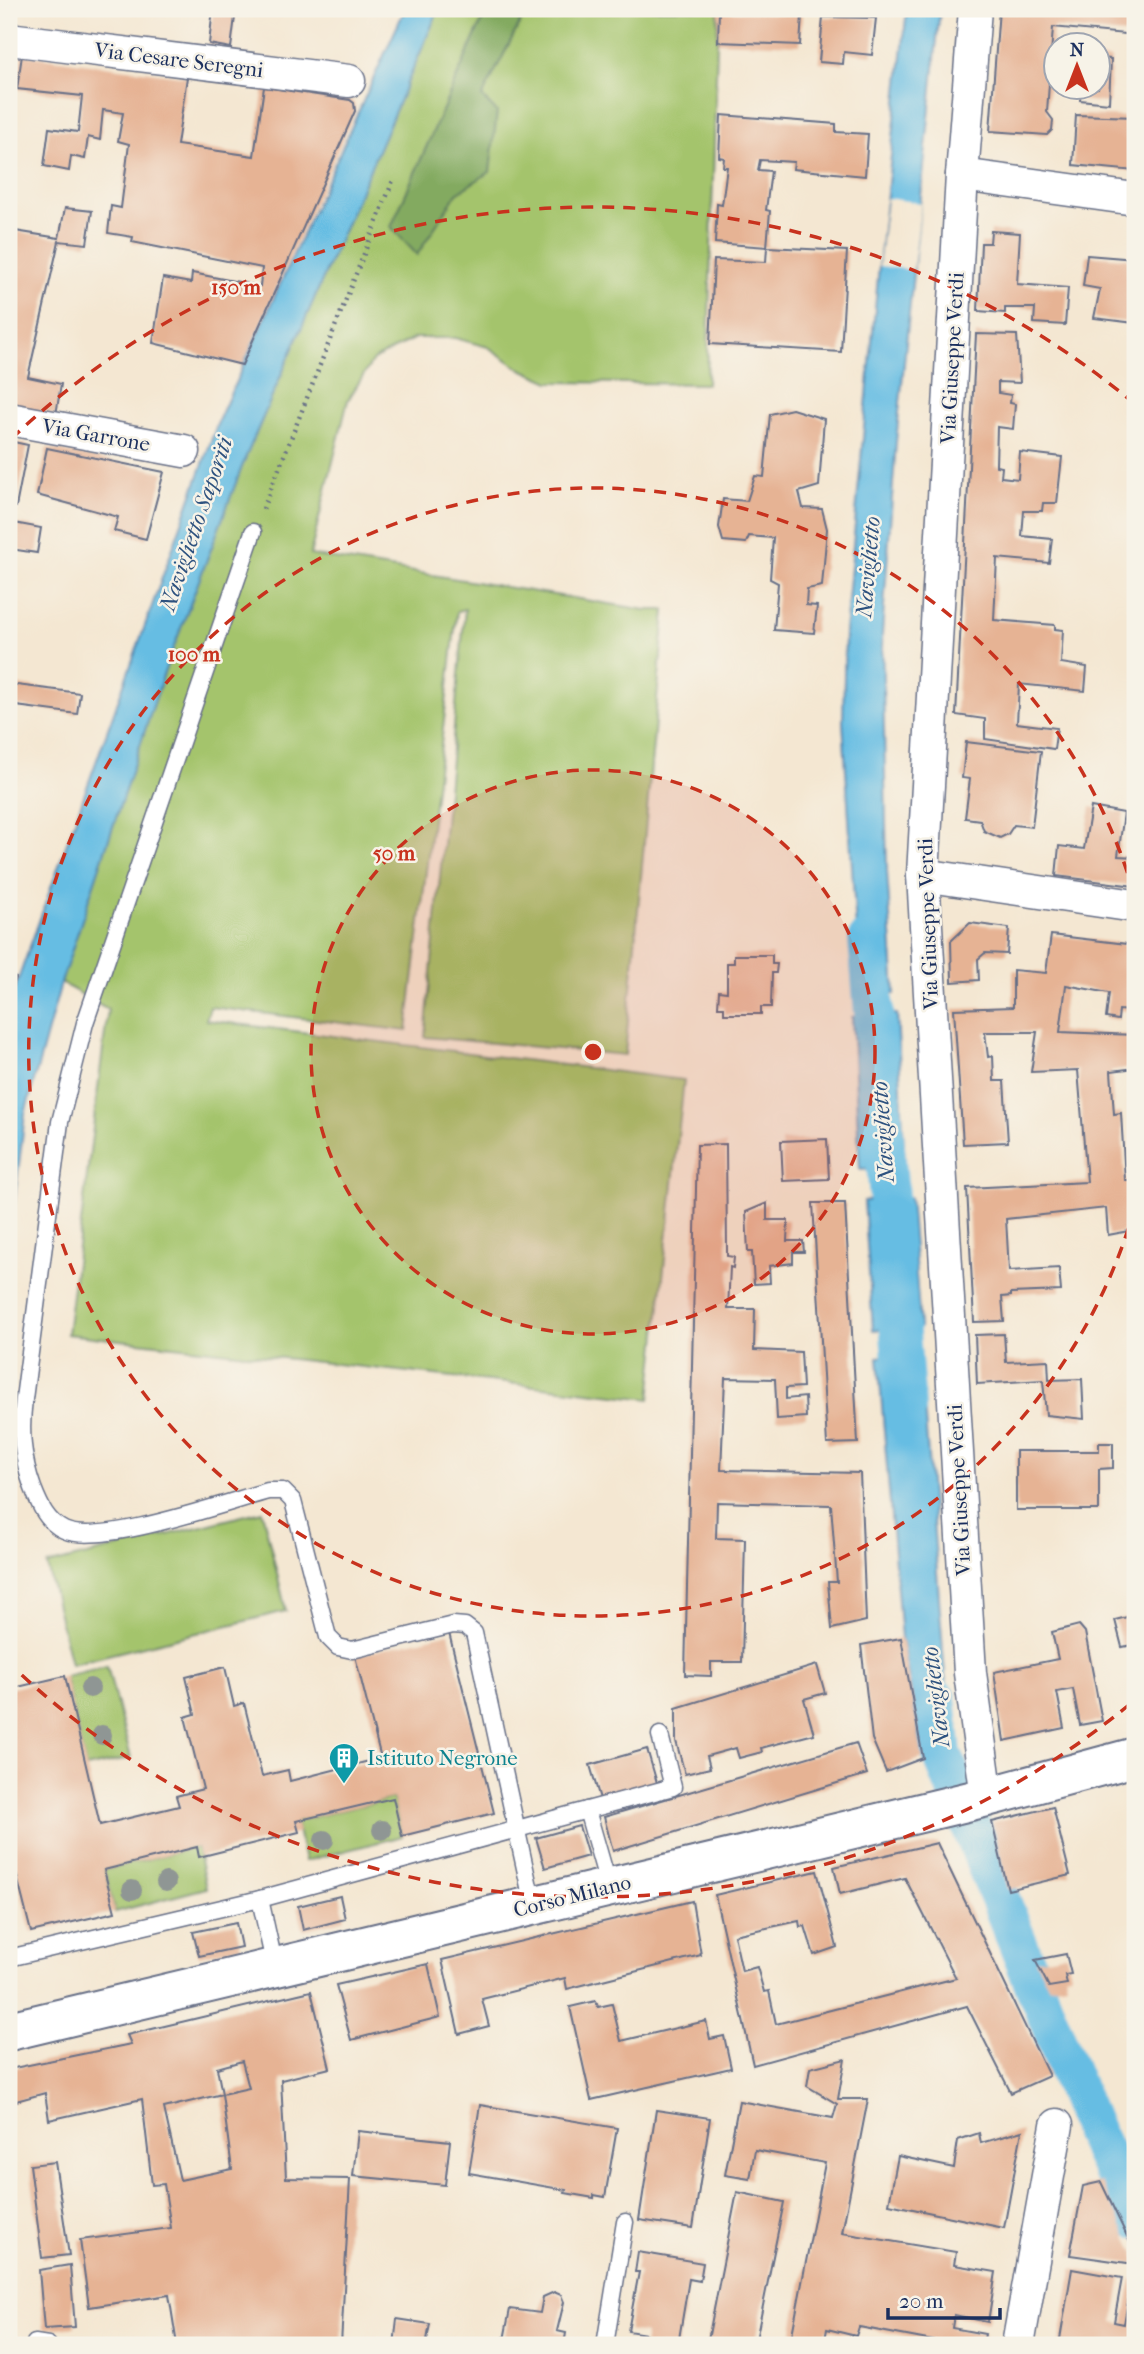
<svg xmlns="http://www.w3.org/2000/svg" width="1144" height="2354" font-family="'IM FELL French Canon',serif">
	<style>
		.green { fill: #a4c46c; stroke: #607a65; stroke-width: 2 }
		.forest { fill: #83aa60; stroke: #4f6c5f; stroke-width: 2 }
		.water { fill: #66bde3; stroke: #4076a0; stroke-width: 2 }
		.pier { fill: #f4e7d2 }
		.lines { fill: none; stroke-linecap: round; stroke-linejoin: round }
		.canal { stroke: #66bde3; stroke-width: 40 }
		.building { fill: #e6b394; fill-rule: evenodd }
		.service-casing { stroke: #676f87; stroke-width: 19 }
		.minor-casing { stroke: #676f87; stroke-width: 35 }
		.tertiary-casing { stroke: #676f87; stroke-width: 42 }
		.path { stroke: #676f87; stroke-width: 4.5; stroke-dasharray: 2 5; stroke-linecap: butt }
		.service { stroke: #fff; stroke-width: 16 }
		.minor { stroke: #fff; stroke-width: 32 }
		.tertiary { stroke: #fff; stroke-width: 38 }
		.tree { fill: #8f9694 }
		.ring { fill: none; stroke: #c8321e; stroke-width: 3.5; stroke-dasharray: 12 9 }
		.labels { text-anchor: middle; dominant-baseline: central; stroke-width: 5; stroke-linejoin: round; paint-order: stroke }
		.street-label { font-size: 21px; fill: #1b2f5e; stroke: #f7f3e8 }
		.culture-label { font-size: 21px; fill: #0d838f; stroke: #f7f3e8; text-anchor: start }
		.water-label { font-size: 23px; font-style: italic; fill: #2e527f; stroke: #f7f3e8 }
		.centre { fill: #c8321e; stroke: #f7f3e8; stroke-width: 3.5 }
		.ring-label { font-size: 21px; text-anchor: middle; font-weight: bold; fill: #c8321e; stroke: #f7f3e8; stroke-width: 5; stroke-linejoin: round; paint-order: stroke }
	</style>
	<rect width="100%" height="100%" fill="#f7f3e8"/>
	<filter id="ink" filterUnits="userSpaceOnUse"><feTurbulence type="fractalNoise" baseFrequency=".0143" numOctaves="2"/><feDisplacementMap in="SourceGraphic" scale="14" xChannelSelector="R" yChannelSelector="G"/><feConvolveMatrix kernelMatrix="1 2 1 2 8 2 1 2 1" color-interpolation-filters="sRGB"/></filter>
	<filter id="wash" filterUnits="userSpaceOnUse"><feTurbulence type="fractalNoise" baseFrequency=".00686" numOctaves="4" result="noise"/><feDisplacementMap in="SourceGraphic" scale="28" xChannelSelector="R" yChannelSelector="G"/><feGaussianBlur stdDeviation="1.57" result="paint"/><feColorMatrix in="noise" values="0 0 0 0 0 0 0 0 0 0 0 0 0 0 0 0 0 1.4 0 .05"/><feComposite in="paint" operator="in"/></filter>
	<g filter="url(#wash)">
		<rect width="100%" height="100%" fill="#f4e7d2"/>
		<g class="green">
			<path d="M439 9H718L707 384 550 382 519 368 488 347 455 338H415L373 360 348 400 310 555 646 610H665L625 1055 425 1037 465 609 457 611 407 1031 210 1007 206 1020 684 1080 650 1399 67 1334 108 1009 61 983 164 673 245 459Z"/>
			<path d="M262 1511 286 1611 71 1664 47 1565Z"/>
			<path d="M107 1666 131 1758 86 1768 65 1676Z"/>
			<path d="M393 1798 402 1836 305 1861 296 1821Z"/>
			<path d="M197 1847 206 1888 115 1912 104 1870Z"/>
		</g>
		<path class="forest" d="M487 9H527L482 97 497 112 490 172 457 193 417 255 391 227Z"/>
		<g class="water">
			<path d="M405 9H439L245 459 164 673 61 983 25 1114 9 1247V1005L219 419Z"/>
			<path d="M907 9H940L896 442 882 634 887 871 895 994 860 995 843 722 845 632 879 266Z"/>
			<path d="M897 1014 905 1166 860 1169 852 1017Z"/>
			<path d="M910 1198 920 1327 873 1330 864 1201Z"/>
			<path d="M920 1353 945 1675 958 1749 923 1758 901 1638 878 1357Z"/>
		</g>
		<path class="pier" d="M887 198 921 203 913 270 879 266Z"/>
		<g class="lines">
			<g class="canal">
				<path d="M868 939 906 1408"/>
				<path d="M936 1699 942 1754 1091 2126 1135 2218"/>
			</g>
		</g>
		<g id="blocks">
			<g class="building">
				<path d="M213 9H236L231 48 209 44Z"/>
				<path d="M999 9H1135V35L1053 27 1047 112 1053 120 1052 130 1047 135 990 131Z"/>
				<path d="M719 11 802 15 800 45 718 42Z"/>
				<path d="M823 17 876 18 872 55 844 52 843 64 819 62Z"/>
				<path d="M22 55 187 77 177 145 254 156 264 87 350 100 354 103 355 111 242 365 153 343 163 278 191 283 192 273 260 286 262 268 132 242 133 237 108 233 111 206 121 208 129 144 118 141 123 113 103 110 100 140 88 137 85 159 71 156 69 171 44 166 49 128 78 132 82 96 17 89Z"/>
				<path d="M1098 58 1111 59 1109 103 1080 100 1081 88H1098Z"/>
				<path d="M721 115 836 124V132L868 134 865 176 793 169 794 162 760 160 758 170 771 171 766 210 770 211 767 247 715 243 717 204 722 205 727 167H723L724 158 719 157Z"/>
				<path d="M1076 115 1135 117V171L1073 165Z"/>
				<path d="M65 208 92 211 87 244 59 241 28 377 61 384 56 415 9 405V300L13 281H9V230L59 238Z"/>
				<path d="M991 231 1020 233 1017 284 1068 288 1065 325 1034 323 1035 308H1005V313L978 311 981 243H990Z"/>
				<path d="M767 247 847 251 841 352 710 344 714 260 766 262Z"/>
				<path d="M1087 255 1135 259V323L1094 318 1100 289 1083 286Z"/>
				<path d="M976 334 1017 335 1020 383 998 382V393L1011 395 1010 403 1015 404 1013 429 997 427 996 466 1002 467 1001 477 1018 479 1020 452 1062 457 1057 503H1043L1042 511H1024L1022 536 1052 539 1049 563 997 558 994 620 1055 625V629L1063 630 1061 663 1087 667 1085 691 1019 684 1017 723 1057 728 1054 749 985 739V719L956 715Z"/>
				<path d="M792 409 824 419 819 486 799 492 803 508 822 509 827 529 822 586 807 589 806 605 817 606 814 633 774 630 778 583 770 579 773 538 749 536 746 543 723 541 719 527 723 499 747 501 755 476 764 477 770 414Z"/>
				<path d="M9 441 28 445 16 507 9 506Z"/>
				<path d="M47 448 164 472 146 539 114 531 118 517 37 495Z"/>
				<path d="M14 523 41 528 37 553 10 549Z"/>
				<path d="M9 684 80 693 77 714 9 705Z"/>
				<path d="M966 742 1041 751 1032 827 1014 825 1008 834 1000 838 984 831 980 820 965 818 970 779 962 778Z"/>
				<path d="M1091 807 1124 813 1118 856 1135 857V886L1056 876 1059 846 1084 849Z"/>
				<path d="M970 923 1009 928 1007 954 985 953 978 959 979 980 952 982 951 941Z"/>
				<path d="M1051 935 1135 945V998L1130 1011 1119 1010 1118 1020 1106 1018 1109 993 1066 985 1060 1032 1135 1035V1068L1111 1071 1114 1114 1121 1113 1125 1180H1135V1230L1108 1235 1106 1208 1006 1219 1009 1271 1059 1268 1061 1291 1011 1293V1296L1002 1297 1004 1321 974 1322 967 1188 1087 1182 1078 1070 1031 1072 1037 1032H985L988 1057 993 1056 994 1081H1004L1008 1142 963 1144 954 1009 1013 1007V970L1046 973Z"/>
				<path d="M734 955H772V964H777L776 973H772L771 1007H761V1014H724V1007H718L719 991 727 992V963H734Z"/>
				<path d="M9 975 16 978 9 998Z"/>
				<path d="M827 1139 829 1179 783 1181 781 1141Z"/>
				<path d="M726 1144 727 1251V1256L734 1257 733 1268 730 1267 728 1309H755L754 1350 801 1352 803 1387 786 1388V1399L805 1397 806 1417 777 1419 775 1379 725 1378 721 1470 860 1473 866 1621 832 1629 828 1582H837L831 1505 717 1502 716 1538 745 1539 742 1662H711V1676L685 1675 697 1145Z"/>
				<path d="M767 1203V1220H788L787 1241H803L804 1252H793V1263L769 1266 770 1283 754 1284 752 1252H748L746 1212Z"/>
				<path d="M813 1203H845L858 1443 827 1444Z"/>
				<path d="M1004 1334 1006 1362 1048 1360 1049 1380 1082 1379 1084 1419 1046 1415 1043 1380 977 1384 975 1335Z"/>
				<path d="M1099 1443H1113V1468L1099 1469V1510H1016V1451H1099Z"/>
				<path d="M1135 1615V1652H1134L1133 1645 1122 1647 1115 1620Z"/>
				<path d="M1079 1625 1085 1632 1102 1721 1080 1725 1073 1689 1057 1692 1064 1728 1004 1741 994 1672 1058 1659 1052 1632Z"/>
				<path d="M449 1633 494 1813 402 1836 393 1798 296 1821 299 1832 199 1857 197 1847 104 1870 115 1912 31 1932 9 1845V1689L65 1676 100 1825 179 1806 176 1796 203 1789 185 1717 195 1714 186 1677 225 1667 234 1706 244 1703 262 1776 288 1770 290 1781 381 1758 355 1656Z"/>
				<path d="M901 1638 923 1758 886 1772 872 1739 861 1645Z"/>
				<path d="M817 1665 825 1693 804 1699 814 1734 761 1748 762 1752 739 1758 736 1748 707 1756 710 1768 685 1774 676 1741V1708Z"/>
				<path d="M856 1743 867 1774 613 1851 604 1817Z"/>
				<path d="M647 1749 657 1783 600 1799 590 1765Z"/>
				<path d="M1053 1807 1070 1875 1008 1890 992 1822Z"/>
				<path d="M579 1826 588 1856 545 1868 536 1838Z"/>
				<path d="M937 1843 1049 2076 1011 2093 967 2006 753 2065 715 1895 817 1871 837 1947 814 1955 805 1926 800 1927 799 1921 734 1935 742 1971 757 1967 764 1992 769 1991 776 2024 956 1978 905 1878 840 1894 834 1867Z"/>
				<path d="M340 1896 345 1919 303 1930 298 1906Z"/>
				<path d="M692 1901 701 1955 567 1989 565 1978 482 1999 489 2026 459 2034 442 1960Z"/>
				<path d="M236 1923 241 1947 199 1956 193 1932Z"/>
				<path d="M1066 1954 1071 1974 1065 1975 1067 1984 1049 1987 1035 1960Z"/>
				<path d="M428 1964 440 2017 351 2040 336 1985Z"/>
				<path d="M311 1991 330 2068 281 2080 286 2178 350 2179 341 2345H177L169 2295 89 2307 80 2240 171 2228 164 2184 152 2185 142 2099 49 2120 45 2093 9 2103V2069L131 2044 127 2035ZM242 2061 249 2088 222 2094 232 2169 180 2180 164 2108 222 2094 217 2068Z"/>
				<path d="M596 2001 598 2007 612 2004 621 2041 706 2021 710 2039 724 2036 731 2068 591 2100 570 2007Z"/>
				<path d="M845 2059 838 2099H868L842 2233 956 2252 954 2265 996 2272 988 2322 954 2315 952 2328 985 2334 983 2345H954L859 2327 856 2336 827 2329 824 2345H790L825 2163 755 2150 750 2179 725 2175 739 2101 833 2118 837 2104 807 2086 810 2068Z"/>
				<path d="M480 2105 617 2128 605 2197 594 2195V2198L565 2193 566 2190 469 2173Z"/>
				<path d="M656 2110 710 2118 693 2228 639 2220Z"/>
				<path d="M358 2131 450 2141 445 2185 353 2176Z"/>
				<path d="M1022 2131 1004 2228 889 2204 898 2156 954 2168 958 2140 979 2133 981 2143Z"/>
				<path d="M55 2162 69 2255 42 2258 30 2165Z"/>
				<path d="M1101 2182 1135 2253V2264L1070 2255 1083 2186Z"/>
				<path d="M737 2192 784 2202 755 2345H707Z"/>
				<path d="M638 2252 703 2263 700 2281 689 2279 678 2345H644L646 2334 628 2331 639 2272H635Z"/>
				<path d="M70 2265 75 2327 44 2329 39 2270Z"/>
				<path d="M1072 2269 1122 2278 1114 2322 1124 2324 1132 2279 1135 2280V2345H1059Z"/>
				<path d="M554 2292 561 2295 564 2302 557 2331 566 2333 564 2345H503L510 2309 540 2313 543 2297Z"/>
				<path d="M397 2319 430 2324 426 2345H394Z"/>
			</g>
		</g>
	</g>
	<g filter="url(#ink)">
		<use href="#blocks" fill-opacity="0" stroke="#676f87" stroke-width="2"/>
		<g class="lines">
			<g class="service-casing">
				<g id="service">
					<path d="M253 532 85 1023 60 1122 24 1399C20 1431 22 1458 33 1488 40 1506 47 1522 64 1530 100 1547 227 1502 268 1491H283L293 1501 328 1637 338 1647 352 1650 453 1625 465 1626 474 1633 533 1905"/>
					<path d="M609 1887 587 1810 673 1787 660 1735"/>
					<path d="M260 1899 275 1967"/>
					<path d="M9 1958 260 1899 587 1810"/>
					<path d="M35 2343 48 2345"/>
					<path d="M605 2345 625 2222"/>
				</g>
			</g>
			<g class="minor-casing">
				<g id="minor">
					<path d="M975 9 962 175 923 875 970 1673 987 1797"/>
					<path d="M9 39 349 81"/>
					<path d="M962 175 1135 199"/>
					<path d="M9 419 184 451"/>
					<path d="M923 875 1135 906"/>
					<path d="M1018 2345 1057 2125"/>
				</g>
			</g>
			<g class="tertiary-casing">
				<path id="tertiary" d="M9 2031 987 1797 1135 1757"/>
			</g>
			<path class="path" d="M263 509 394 178"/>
			<use href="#service" class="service"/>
			<use href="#minor" class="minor"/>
			<use href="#tertiary" class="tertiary"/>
		</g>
		<g class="tree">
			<circle cx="90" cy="1688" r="10"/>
			<circle cx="102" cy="1735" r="10"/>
			<circle cx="382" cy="1830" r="10"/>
			<circle cx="324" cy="1840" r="10"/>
			<circle cx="166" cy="1882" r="10"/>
			<circle cx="132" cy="1890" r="10"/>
		</g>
	</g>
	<circle cx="593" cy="1052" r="282" fill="#c8321e" fill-opacity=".12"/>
	<g class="ring">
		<circle cx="593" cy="1052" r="282"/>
		<path d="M1135 1207A564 564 0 1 1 1135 897"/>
		<path d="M1130 1704A845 845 0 0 1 11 1665M11 439A845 845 0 0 1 1130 400"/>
	</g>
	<defs>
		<g id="building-pin" transform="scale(1.575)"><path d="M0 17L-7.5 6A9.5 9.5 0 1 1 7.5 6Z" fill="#0f9aa8" stroke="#f7f3e8"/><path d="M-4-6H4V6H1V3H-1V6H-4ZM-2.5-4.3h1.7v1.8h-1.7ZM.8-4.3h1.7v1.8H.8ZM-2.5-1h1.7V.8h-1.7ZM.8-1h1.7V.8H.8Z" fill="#fff"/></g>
	</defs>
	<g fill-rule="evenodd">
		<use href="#building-pin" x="344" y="1758"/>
	</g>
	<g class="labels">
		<g class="street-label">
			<text transform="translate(179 60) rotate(7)">Via Cesare Seregni</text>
			<text transform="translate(952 358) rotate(-87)">Via Giuseppe Verdi</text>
			<text transform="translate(96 435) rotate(10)">Via Garrone</text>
			<text transform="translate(928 924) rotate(-92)">Via Giuseppe Verdi</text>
			<text transform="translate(959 1490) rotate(-93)">Via Giuseppe Verdi</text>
			<text transform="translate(572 1896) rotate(-14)">Corso Milano</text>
		</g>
		<g class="culture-label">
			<text x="367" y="1758">Istituto Negrone</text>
		</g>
		<g class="water-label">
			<text transform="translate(196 524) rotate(-71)">Naviglietto Saporiti</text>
			<text transform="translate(868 567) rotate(-85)">Naviglietto</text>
			<text transform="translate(883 1132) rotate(-94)">Naviglietto</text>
			<text transform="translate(936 1697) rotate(-97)">Naviglietto</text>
		</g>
	</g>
	<circle cx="593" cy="1052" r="10" class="centre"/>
	<g class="ring-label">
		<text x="236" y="294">150 m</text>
		<text x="194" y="661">100 m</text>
		<text x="394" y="860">50 m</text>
	</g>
	<rect width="1144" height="2354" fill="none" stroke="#f7f3e8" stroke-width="35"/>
	<g transform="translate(1077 66)"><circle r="33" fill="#f7f3e8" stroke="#9fa5b1" stroke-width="2"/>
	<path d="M0-5L12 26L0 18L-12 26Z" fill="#c8321e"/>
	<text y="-10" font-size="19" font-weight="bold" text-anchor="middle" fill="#1b2f5e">N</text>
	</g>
	<path d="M888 2308v10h112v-10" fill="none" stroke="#1b2f5e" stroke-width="3.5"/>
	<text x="899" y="2308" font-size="21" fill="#1b2f5e" stroke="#f7f3e8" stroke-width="5" paint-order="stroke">20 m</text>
</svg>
